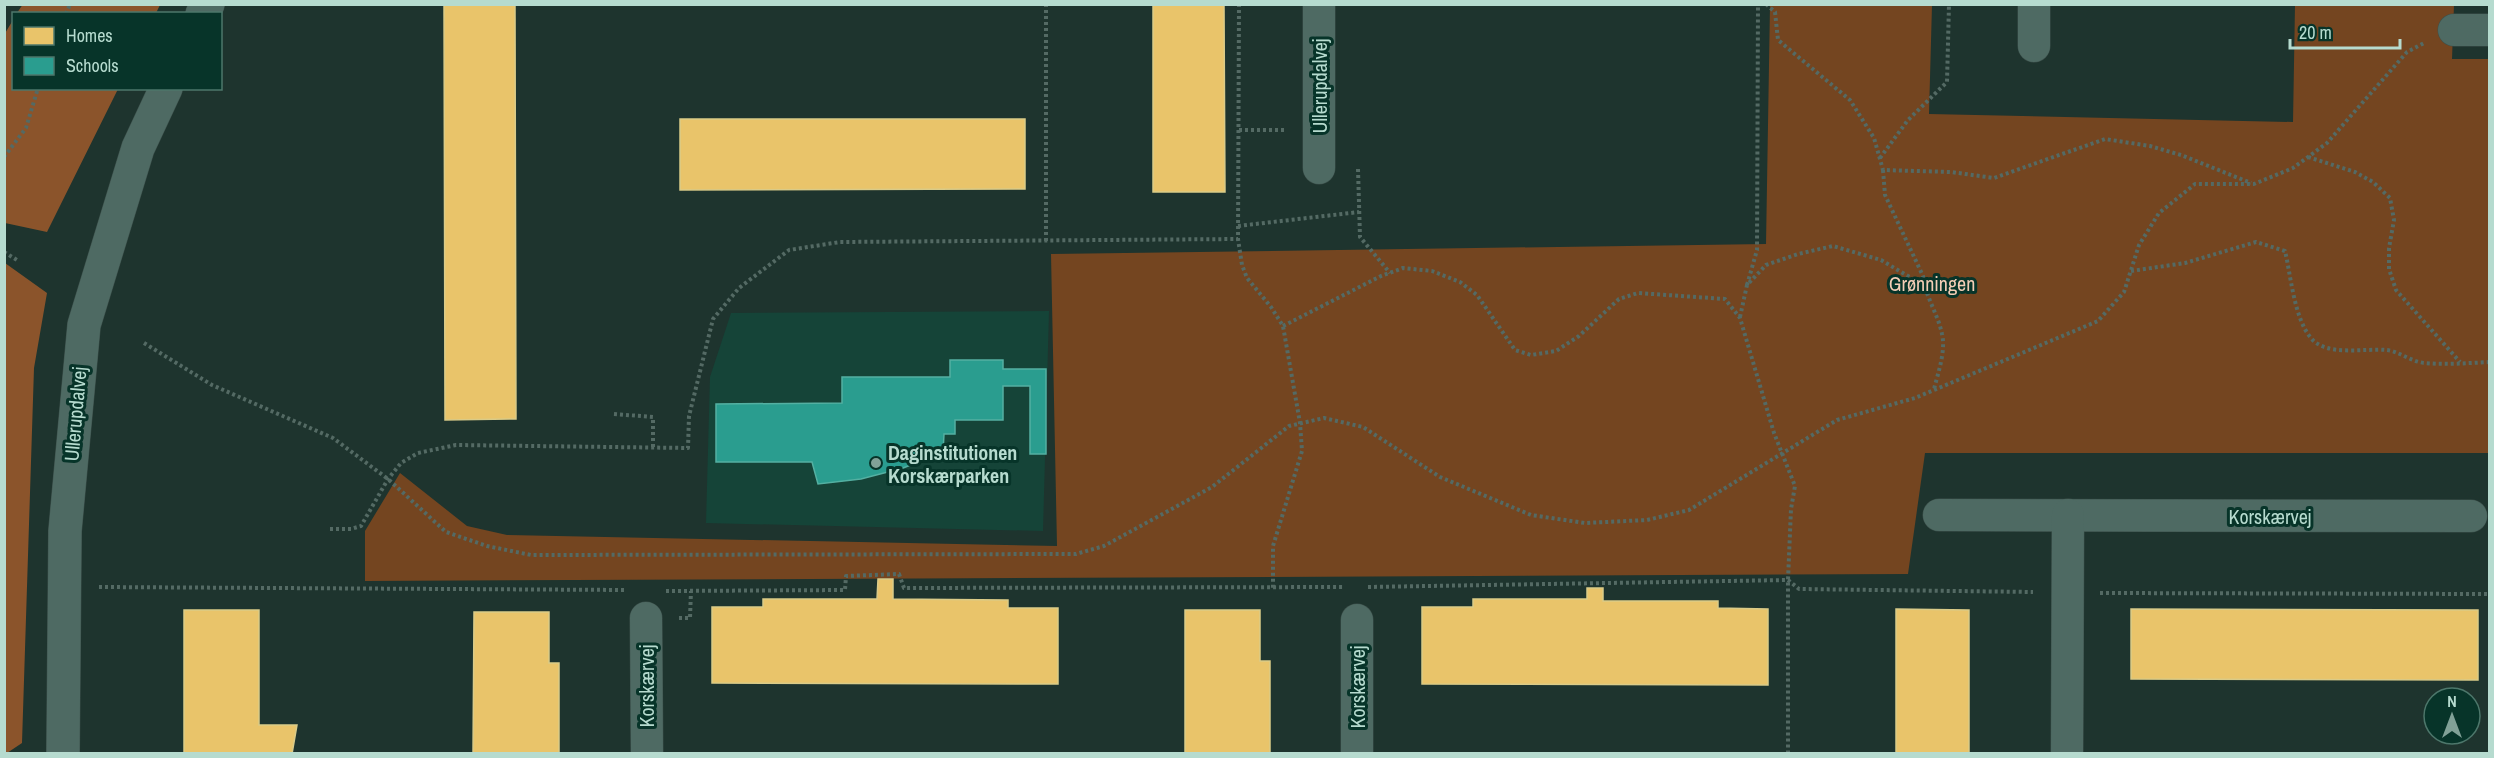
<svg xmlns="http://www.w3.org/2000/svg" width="2494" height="758" font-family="'Archivo Narrow',sans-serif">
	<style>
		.built { fill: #154438 }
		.green { fill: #744520 }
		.forest { fill: #8b542b }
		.homes { fill: #e9c46a; stroke: #dacb88; stroke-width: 1.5 }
		.schools { fill: #2a9d8f; stroke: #54b0a2; stroke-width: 1.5 }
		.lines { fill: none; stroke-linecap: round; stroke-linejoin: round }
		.minor-casing { stroke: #3d514c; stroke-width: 33 }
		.tertiary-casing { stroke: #3d514c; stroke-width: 34 }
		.path { stroke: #546a64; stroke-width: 4; stroke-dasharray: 3 3; stroke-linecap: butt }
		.minor { stroke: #4e6a63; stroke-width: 32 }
		.tertiary { stroke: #4e6a63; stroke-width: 33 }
		.poi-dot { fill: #81a197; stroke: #073429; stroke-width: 2 }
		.labels { text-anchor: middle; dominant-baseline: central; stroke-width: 6; stroke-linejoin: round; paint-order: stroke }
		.street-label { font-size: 20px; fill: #b6dbcf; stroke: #073429 }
		.park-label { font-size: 20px; fill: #f5ceb6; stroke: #073429 }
		.poi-label { font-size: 20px; font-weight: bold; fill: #b6dbcf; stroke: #073429; text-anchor: start }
	</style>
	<rect width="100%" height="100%" fill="#1e342e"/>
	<path class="built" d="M1049 311 1043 531 706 523 710 377 731 313Z"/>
	<path class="green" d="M1770 5H1932L1929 114 2293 122 2295 5H2454L2452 59H2489V453H1925L1908 574 365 581V531L400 473 467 526 507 535 1057 546 1051 254 1766 244Z"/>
	<g class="forest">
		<path d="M23 4H160V5L156 13H17Z"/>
		<path d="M13 20 14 88 118 89 47 232 5 223 4 35Z"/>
		<path d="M5 263 47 293 34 368 22 743 7 753 4 750Z"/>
	</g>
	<g class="homes">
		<path d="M444 4H515L516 419 445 420Z"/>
		<path d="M1153 4H1224L1225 192H1153Z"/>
		<path d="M680 119H1025V189L680 190Z"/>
		<path d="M878 579H893V599L1008 600V608H1058V684L712 683V607H763V599H877Z"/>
		<path d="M1587 588H1603V601H1718V608L1768 609V685L1422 684V607H1473V599H1587Z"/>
		<path d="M1896 609 1969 610V754H1896Z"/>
		<path d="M2131 609 2478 610V680L2131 679Z"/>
		<path d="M184 610H259V725H297L292 754H184Z"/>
		<path d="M1185 610H1260V661H1270V754H1185Z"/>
		<path d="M474 612H549V663H559V754H473Z"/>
	</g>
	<path class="schools" d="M950 360H1003V369H1046V454H1030V386H1003V420H955V434H944L943 453 903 468 861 479 818 484 812 462H716V404L842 403V377H950Z"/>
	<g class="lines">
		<g class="minor-casing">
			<g id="minor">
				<path d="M1319 4V168"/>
				<path d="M2034 4V46"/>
				<path d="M2454 30H2490"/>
				<path d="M1939 515 2471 516"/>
				<path d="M646 618 647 754"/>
				<path d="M1357 620V754"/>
				<path d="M2067 754 2068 515"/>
			</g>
		</g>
		<g class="tertiary-casing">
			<g id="tertiary">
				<path d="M202 14 208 4"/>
				<path d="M63 754 65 531 84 325 138 148 166 88"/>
			</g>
		</g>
		<g class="path">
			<path d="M1046 4V241"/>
			<path d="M1239 4 1238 239 1242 265 1247 278 1271 307 1283 326 1300 423 1302 451 1273 546V588"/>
			<path d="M1766 4 1775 12 1778 40 1850 100 1874 138 1883 170 1951 172 1994 178 2105 139 2150 146 2181 155 2251 183"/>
			<path d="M66 14 70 4"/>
			<path d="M1239 130H1286"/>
			<path d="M4 157 26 128 38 88"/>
			<path d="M2308 157 2355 172 2373 182 2390 198 2394 220 2389 248V269L2396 290 2460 362"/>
			<path d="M1880 158 1908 120 1947 82 1949 4"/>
			<path d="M1358 169 1360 237 1390 273"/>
			<path d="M1883 170 1885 195 1923 276C1925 296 1938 314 1942 334 1946 351 1938 373 1934 389"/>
			<path d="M1238 226 1359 212"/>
			<path d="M4 252 17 260"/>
			<path d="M2131 271 2185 263 2256 242 2285 251C2291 276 2294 318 2311 338 2326 357 2365 348 2386 350 2399 351 2411 362 2425 363 2446 365 2468 363 2490 362"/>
			<path d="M1747 285 1757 250 1758 4"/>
			<path d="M1740 317 1747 285 1766 265 1798 254 1833 246 1881 260 1923 285"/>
			<path d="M1283 326 1381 276 1403 268 1432 271 1460 282 1477 295 1515 350 1531 355 1556 351 1579 336 1619 299 1638 293 1725 299 1740 318 1774 433 1795 486 1791 509 1788 580V754"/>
			<path d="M144 343 212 385 333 438 388 479 446 532 487 546 531 555 1076 554 1104 546 1212 487 1289 426 1324 418 1363 427 1440 477 1531 515 1585 523 1647 520 1689 510 1837 420 1915 398 2098 321 2124 292 2139 245 2159 213 2195 184H2254L2293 168 2327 143 2407 52 2424 43"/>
			<path d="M614 414 653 417V447"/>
			<path d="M330 529H351L361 526 388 479 401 463 418 453 456 445 688 448 689 416 713 319 739 288 789 250 840 242 1238 239"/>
			<path d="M99 587 625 590"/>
			<path d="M1368 587 1788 580 1799 589 2033 592"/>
			<path d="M666 591 845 590 846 576 899 574 904 588 1343 587"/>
			<path d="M2100 593 2490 594"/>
			<path d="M679 618H690L691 591"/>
		</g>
		<use href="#minor" class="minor"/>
		<use href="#tertiary" class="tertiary"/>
	</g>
	<circle class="poi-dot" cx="876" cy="463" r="6"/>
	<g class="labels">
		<g class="street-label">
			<text transform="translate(1319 86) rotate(-90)">Ullerupdalvej</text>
			<text transform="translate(75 414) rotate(-85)">Ullerupdalvej</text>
			<text x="2270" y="516">Korskærvej</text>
			<text transform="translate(646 686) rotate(-90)">Korskærvej</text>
			<text transform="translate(1357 687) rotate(-90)">Korskærvej</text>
		</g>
		<g class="park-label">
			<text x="1932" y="283">Grønningen</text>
		</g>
		<g class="poi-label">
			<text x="888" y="452">Daginstitutionen<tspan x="888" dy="23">Korskærparken</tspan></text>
		</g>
	</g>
	<rect width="2494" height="758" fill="none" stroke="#b6dbcf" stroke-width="12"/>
	<rect x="12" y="12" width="210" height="78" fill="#073429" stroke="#4d776b" stroke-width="1.5"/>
	<rect x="24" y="27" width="30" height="18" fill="#e9c46a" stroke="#4d776b" stroke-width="1.5"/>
	<text x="66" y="42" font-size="18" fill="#b6dbcf">Homes</text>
	<rect x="24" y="57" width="30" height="18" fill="#2a9d8f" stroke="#4d776b" stroke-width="1.5"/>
	<text x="66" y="72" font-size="18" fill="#b6dbcf">Schools</text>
	<g transform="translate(2452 716)"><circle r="28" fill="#073429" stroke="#4d776b" stroke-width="1.5"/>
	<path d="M0-4.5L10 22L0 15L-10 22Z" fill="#81a197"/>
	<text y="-9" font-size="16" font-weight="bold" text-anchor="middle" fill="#b6dbcf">N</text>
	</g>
	<path d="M2290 39v9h110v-9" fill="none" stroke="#b6dbcf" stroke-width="3"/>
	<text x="2299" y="39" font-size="18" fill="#b6dbcf" stroke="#073429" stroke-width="4.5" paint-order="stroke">20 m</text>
</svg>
